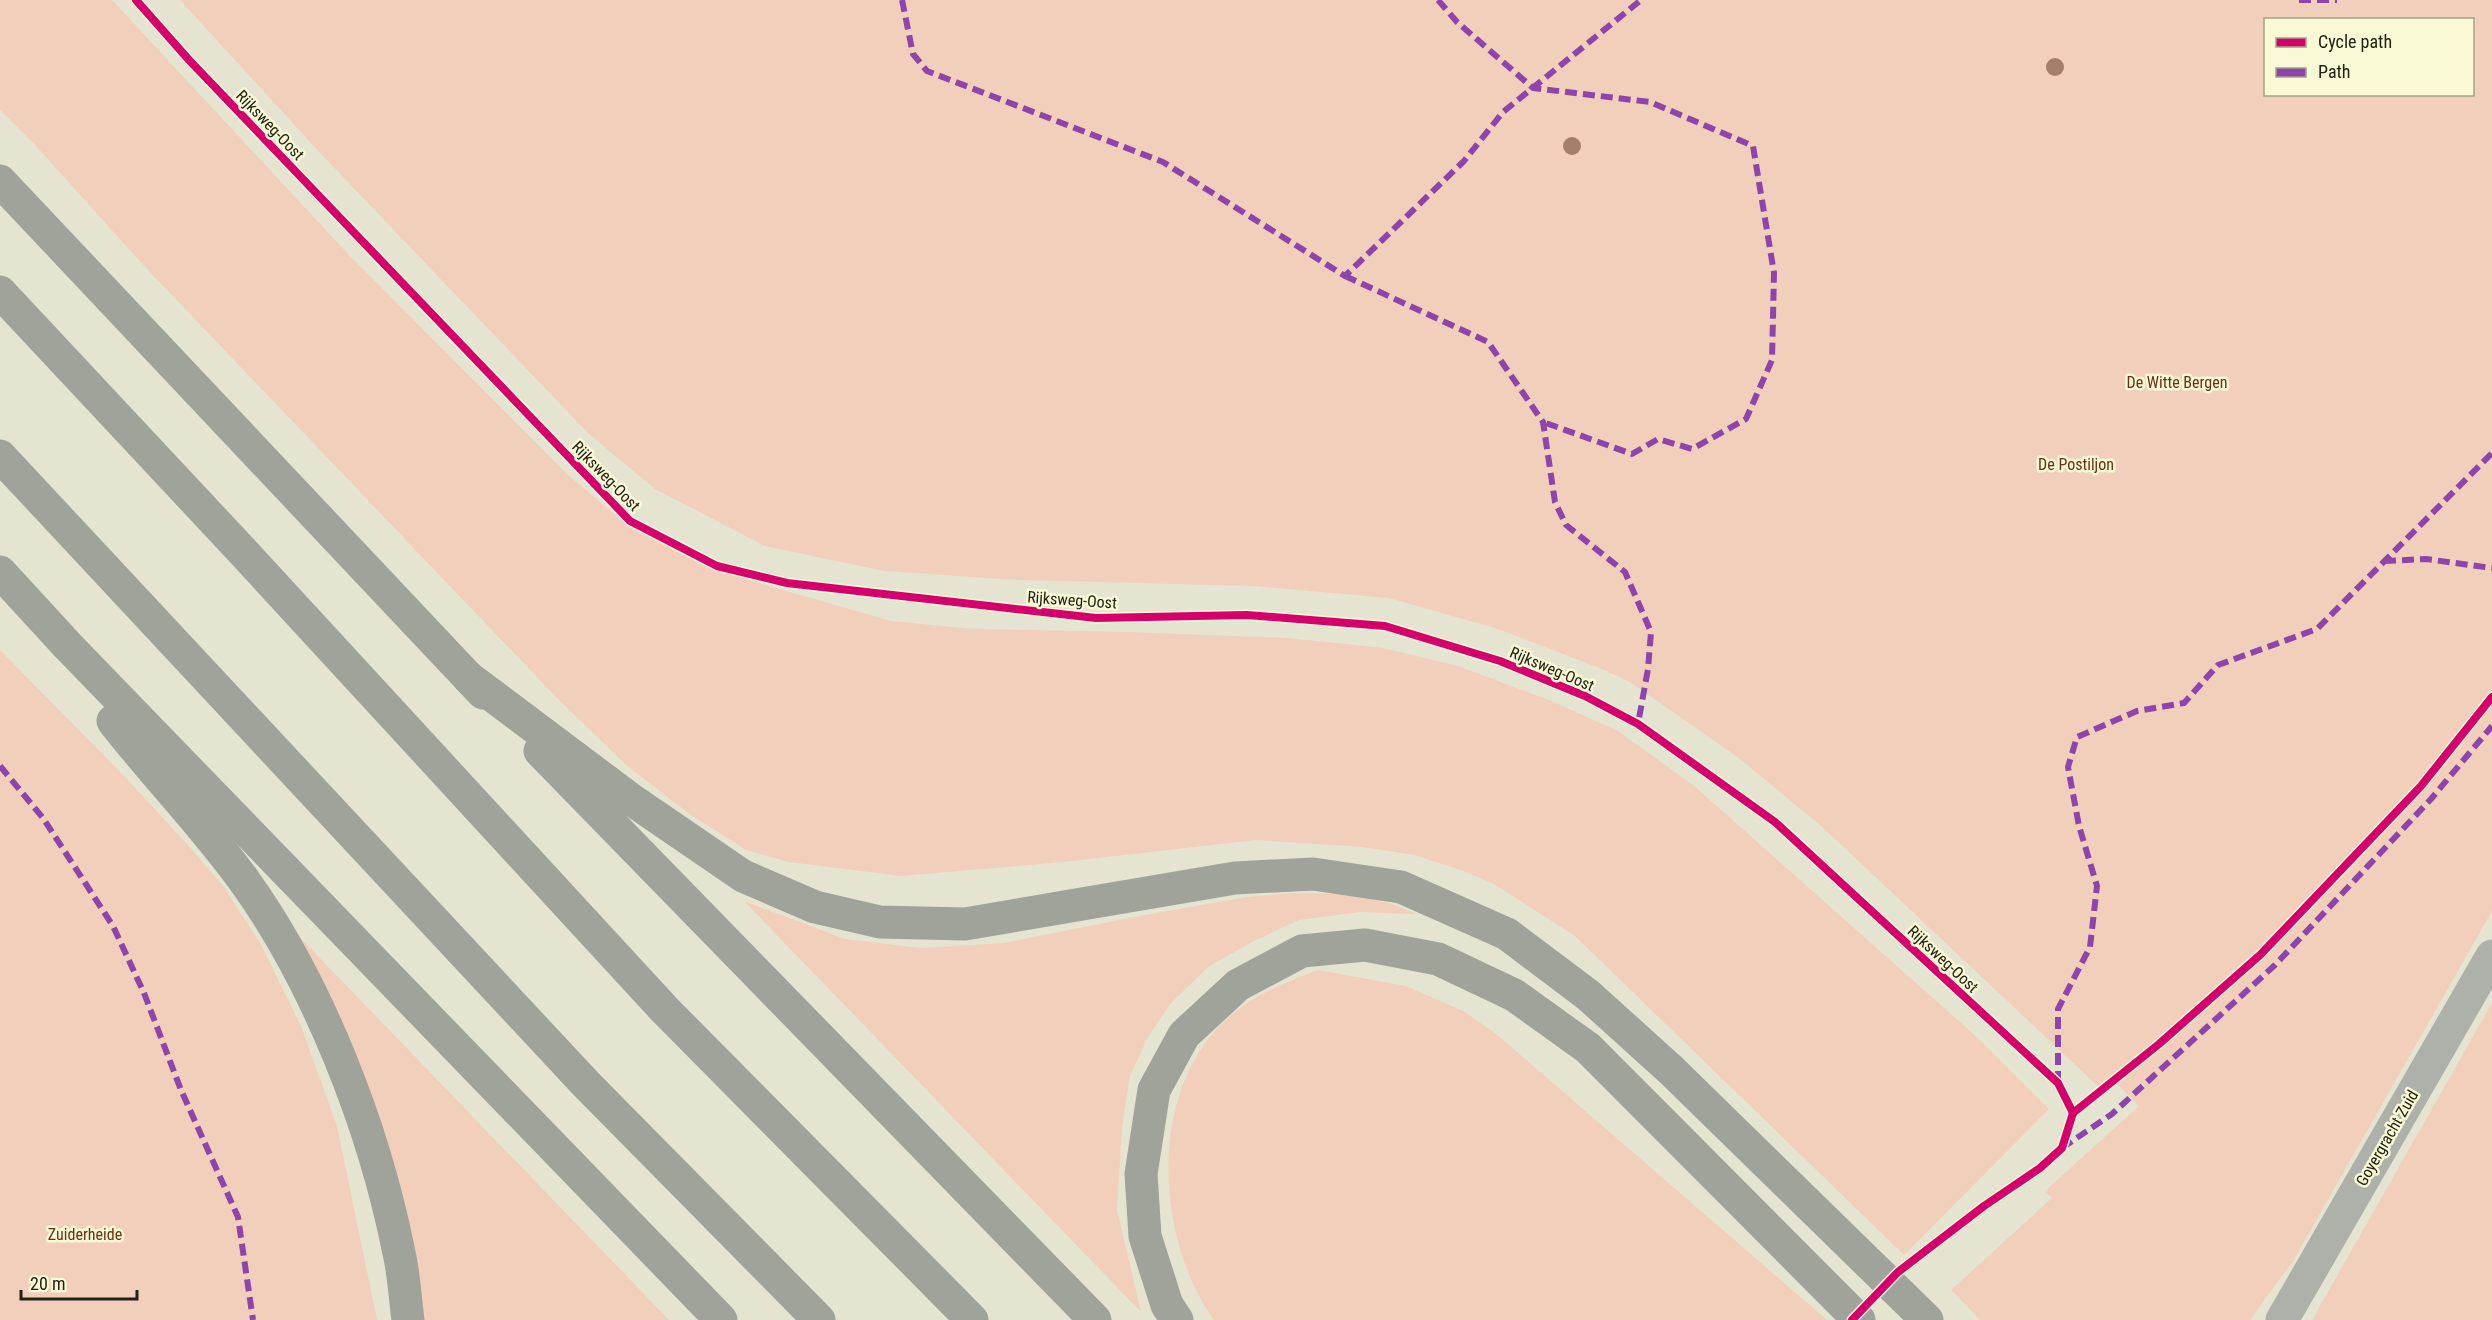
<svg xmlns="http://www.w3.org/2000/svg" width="2492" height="1320" font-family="'Roboto Condensed',sans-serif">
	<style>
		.green { fill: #f2cfba; fill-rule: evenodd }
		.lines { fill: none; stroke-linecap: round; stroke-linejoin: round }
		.minor { stroke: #aeb0aa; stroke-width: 33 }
		.highway { stroke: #9fa39a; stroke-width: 33 }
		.quiet { stroke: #8e44ad; stroke-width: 6; stroke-dasharray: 12 6; stroke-linecap: butt }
		.cycleway-casing { stroke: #f9f9d6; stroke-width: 11 }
		.cycleway { stroke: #d6006c; stroke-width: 8 }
		.tree { fill: #a37f69 }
		.labels { text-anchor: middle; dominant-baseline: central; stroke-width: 5; stroke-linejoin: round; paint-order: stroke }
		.street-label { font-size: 16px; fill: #212114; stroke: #f9f9d6 }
		.park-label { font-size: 16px; fill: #6d2c14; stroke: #f9f9d6 }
	</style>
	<rect width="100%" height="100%" fill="#e4e4d1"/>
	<g class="green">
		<path d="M0 0H112L348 254 568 475 631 528 752 581 891 621 973 629 1128 632 1288 638 1383 648 1458 666 1549 700 1618 731 1693 785 1979 1039 2049 1109 1904 1255 1575 936 1494 884 1461 870 1414 855 1363 847 1256 840 1063 862 901 876 789 862 746 850 691 815 626 765 555 696 146 268 36 146 0 110Z"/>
		<path d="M180 0H2492V911L2293 1261 2250 1320H1980L1951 1290 2052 1198 2045 1191 2139 1106 2113 1080 2102 1090 1819 824 1736 756 1630 682 1602 669 1498 629 1389 598 1254 586 1019 580 884 571 765 546 655 489 588 433 322 155ZM2266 20H2472V94H2266Z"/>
		<path d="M0 650 129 781 186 843 223 886 260 943 301 1026 337 1126 377 1320H0Z"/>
		<path d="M1294 893C1343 894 1370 893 1416 914L1360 912 1299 920 1252 942 1208 967 1170 1004 1148 1037 1130 1076 1122 1127 1117 1210 1141 1312 744 901 845 939 920 948 1004 943 1140 916 1247 897Z"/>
		<path d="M286 923 669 1320H421Z"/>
		<path d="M1318 970 1406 986 1463 1011 1495 1033 1827 1320H1214C1159 1243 1149 1113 1210 1037 1237 1003 1278 984 1318 970Z"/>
		<path d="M2492 1003V1320H2312Z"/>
	</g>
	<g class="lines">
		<path class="minor" d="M2282 1320 2492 956"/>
		<g class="highway">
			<path d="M0 181 483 693"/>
			<path d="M0 292 245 554 664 1009 972 1320"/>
			<path d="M0 456 586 1084 819 1320"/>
			<path d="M0 572 67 645 721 1320"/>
			<path d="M469 678 629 798 743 876 815 907 880 922 965 924 1235 878 1313 874 1401 887 1507 934 1588 995 1671 1070 1927 1320"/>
			<path d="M113 721C155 775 203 824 243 879 318 983 374 1127 399 1253 404 1274 405 1298 408 1320"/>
			<path d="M540 751 1095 1320"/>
			<path d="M1177 1320 1167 1305 1145 1236 1141 1174 1154 1090 1184 1035 1238 985 1302 951 1365 945 1438 959 1514 995 1588 1048 1859 1320"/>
		</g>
		<g class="quiet">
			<path d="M902 0 913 54 927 71 1163 162 1345 276 1464 161 1503 112 1641 0"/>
			<path d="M1438 0 1457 22 1533 88 1650 102 1753 146 1774 273 1772 360 1746 419 1692 449 1658 439 1632 454 1543 422"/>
			<path d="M2299 0H2337"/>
			<path d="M1345 276 1488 342 1543 422 1555 502 1566 525 1625 572 1651 632 1648 669 1638 724"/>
			<path d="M2384 561 2426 559 2492 568"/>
			<path d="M0 766 43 818 113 926 144 993 181 1090 238 1217 253 1320"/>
			<path d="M2058 1083V1009L2090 947 2097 886 2079 826 2068 767 2077 737 2137 711 2184 703 2218 665 2317 629 2492 453"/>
			<path d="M2062 1148 2112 1114 2275 965 2431 799 2492 726"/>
		</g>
		<g class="cycleway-casing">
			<g id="cycleway">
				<path d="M136 0 189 60 630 521 717 566 787 583 1096 618 1247 615 1385 626 1500 661 1585 696 1638 724 1775 822 2058 1083 2073 1113"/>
				<path d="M1852 1320 1898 1272 1984 1206 2040 1168 2062 1148 2073 1113 2159 1044 2260 955 2421 786 2492 697"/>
			</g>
		</g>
		<use href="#cycleway" class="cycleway"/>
	</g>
	<g class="tree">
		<circle cx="2055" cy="67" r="9"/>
		<circle cx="1572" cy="146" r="9"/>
	</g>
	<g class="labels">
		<g class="street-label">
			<text transform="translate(270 125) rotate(46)">Rijksweg-Oost</text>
			<text transform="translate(606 476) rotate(46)">Rijksweg-Oost</text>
			<text transform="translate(1072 600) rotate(4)">Rijksweg-Oost</text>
			<text transform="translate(1552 669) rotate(23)">Rijksweg-Oost</text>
			<text transform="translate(1943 959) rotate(43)">Rijksweg-Oost</text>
			<text transform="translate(2387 1138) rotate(-60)">Goyergracht Zuid</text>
		</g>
		<g class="park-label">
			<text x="2177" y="382">De Witte Bergen</text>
			<text x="2076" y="464">De Postiljon</text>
			<text x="85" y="1234">Zuiderheide</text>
		</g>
	</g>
	<rect x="2264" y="18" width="210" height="78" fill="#f9f9d6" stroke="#a3a388" stroke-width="1.5"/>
	<rect x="2276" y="38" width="30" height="9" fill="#d6006c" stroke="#a3a388" stroke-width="1.5"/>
	<text x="2318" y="48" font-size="18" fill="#212114">Cycle path</text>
	<rect x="2276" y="68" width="30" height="9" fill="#8e44ad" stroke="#a3a388" stroke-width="1.5"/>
	<text x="2318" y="78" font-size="18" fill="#212114">Path</text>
	<path d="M21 1290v9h116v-9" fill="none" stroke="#212114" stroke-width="3"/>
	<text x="30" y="1290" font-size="18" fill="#212114" stroke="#f9f9d6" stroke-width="4.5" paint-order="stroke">20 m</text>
</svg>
